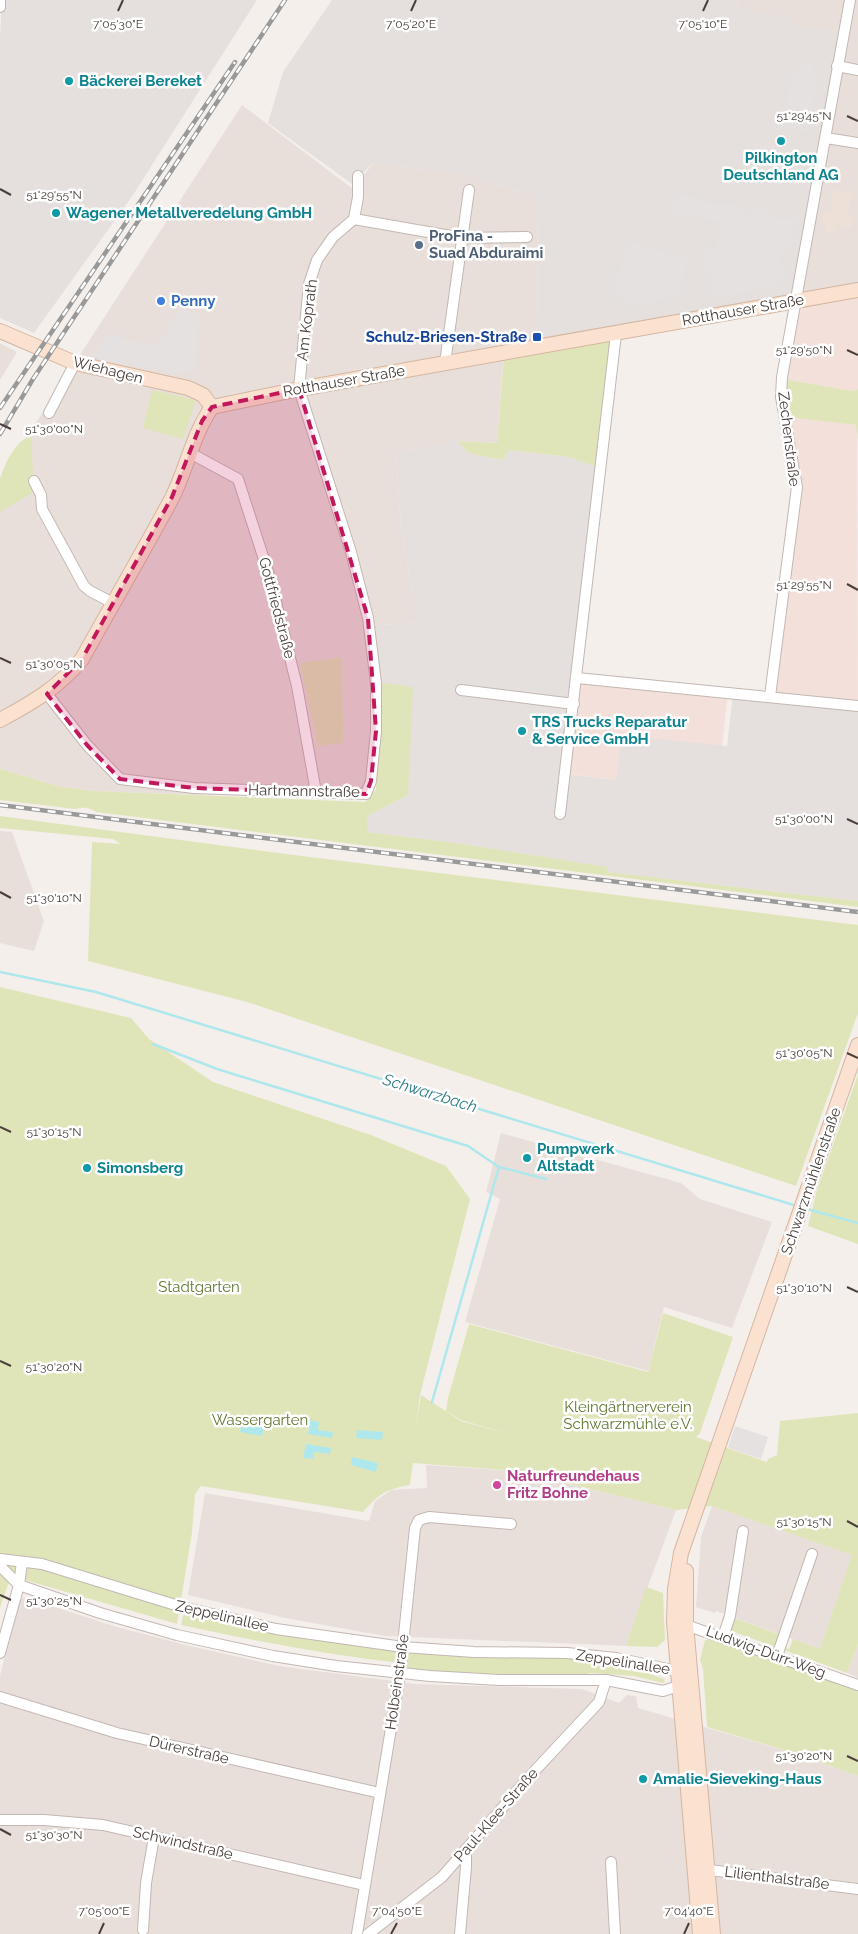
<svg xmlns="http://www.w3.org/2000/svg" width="858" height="1934" font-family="Raleway,sans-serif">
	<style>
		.residential { fill: #e8dfdb }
		.commercial { fill: #f4e0da }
		.industrial { fill: #e5dfdd }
		.education { fill: #ede0d7 }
		.green { fill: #e0e5b9 }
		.parking { fill: #e4e1e0 }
		.water { fill: #aee7ec }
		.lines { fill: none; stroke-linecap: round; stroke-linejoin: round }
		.stream { stroke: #aee7ec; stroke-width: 2.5 }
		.street-casing { stroke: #c3b7b2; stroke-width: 12 }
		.secondary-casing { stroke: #d4b6a1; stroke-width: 16 }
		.street { stroke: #fff; stroke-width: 10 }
		.secondary { stroke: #fbe2d0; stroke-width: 14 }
		.rail-casing { stroke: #999; stroke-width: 4.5 }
		.rail { stroke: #fff; stroke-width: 2.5; stroke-dasharray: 8; stroke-linecap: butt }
		.marked { fill: #c2185b; fill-opacity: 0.2; stroke: #c2185b; stroke-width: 4; stroke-dasharray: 10 6; stroke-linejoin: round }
		.ticks { fill: none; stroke: #493e3a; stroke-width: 2 }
		.culture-dot { fill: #0f9aa8; stroke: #fff; stroke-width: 2 }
		.service-dot { fill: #5c6f8a; stroke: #fff; stroke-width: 2 }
		.shop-dot { fill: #3f7fe0; stroke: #fff; stroke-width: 2 }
		.transit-dot { fill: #1a4fb4; stroke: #fff; stroke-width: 2 }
		.hotel-dot { fill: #d1479c; stroke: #fff; stroke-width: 2 }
		.labels { text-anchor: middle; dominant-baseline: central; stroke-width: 5; stroke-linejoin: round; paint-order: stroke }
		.culture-label { font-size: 15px; font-weight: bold; fill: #0d838f; stroke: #fff; text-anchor: start }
		.service-label { font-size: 15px; font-weight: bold; fill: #4e5e75; stroke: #fff; text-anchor: start }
		.shop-label { font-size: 15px; font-weight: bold; fill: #366cbe; stroke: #fff; text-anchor: start }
		.street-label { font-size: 15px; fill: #493e3a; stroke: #fff }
		.transit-label { font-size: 15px; font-weight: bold; fill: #164399; stroke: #fff; text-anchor: end }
		.park-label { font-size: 15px; fill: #627731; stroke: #fff }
		.hotel-label { font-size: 15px; font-weight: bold; fill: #b23c85; stroke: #fff; text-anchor: start }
		.water-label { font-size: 16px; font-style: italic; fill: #307e87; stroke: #fff }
		.ticks-label { font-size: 12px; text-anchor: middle; fill: #493e3a; stroke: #fff; stroke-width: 5; stroke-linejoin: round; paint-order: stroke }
	</style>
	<rect width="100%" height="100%" fill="#f5efec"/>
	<g class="residential">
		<path d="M737 0H858V288L800 296 841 33 799 26 788 18 736 7Z"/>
		<path d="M242 105 353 189 373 163 465 175 538 197 537 346 504 351 497 443 458 441 396 452 401 527 418 622 370 626 375 731 365 793 315 790 198 795 95 791 61 787 0 769V478Z"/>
		<path d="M0 343 17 352 0 380Z"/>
		<path d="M0 831 12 832 44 921 34 951 0 943Z"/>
		<path d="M501 1133 681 1183 700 1199 772 1222 732 1328 664 1307 648 1371 465 1322 500 1199 486 1192Z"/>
		<path d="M426 1465 515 1471 676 1510 626 1646 385 1636 285 1618 188 1595 205 1493 369 1521 375 1501 391 1490 427 1488Z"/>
		<path d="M712 1506 853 1555 820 1649 716 1611 715 1613 696 1607 701 1537Z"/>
		<path d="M24 1597 117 1627 186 1645 279 1666 416 1684 582 1689 619 1703 627 1695 636 1696 638 1708 791 1752 858 1776V1934H0V1676L17 1605 19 1600Z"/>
		<path d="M858 1644V1678L847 1673Z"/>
	</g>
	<g class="commercial">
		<path d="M858 292V389L852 391 784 379 798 302Z"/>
		<path d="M787 417 857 425 858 704 772 695 798 486Z"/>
		<path d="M579 680 728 694 722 746 622 735 617 780 567 774Z"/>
	</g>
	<g class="industrial">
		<path d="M2 0H257L133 195 34 333 0 318V36Z"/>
		<path d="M332 0H737L736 7 789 18 799 26 841 33 795 298 537 346 538 197 465 175 373 163 352 184 268 123 283 72Z"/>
		<path d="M458 441 468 453 503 460 508 450 569 457 599 468 572 701 463 688 456 693 571 706 564 774 616 780 622 735 727 746 733 694 858 709V901L606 872V867L456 843 366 832 368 816 408 795 378 682 370 626 418 622 401 527 396 452Z"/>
	</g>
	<path class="education" d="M833 190 853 194 846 216 854 218 852 228 836 225 835 233 825 232 827 223 821 222 823 212 830 213Z"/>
	<g class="green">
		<path d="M614 337 599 468 569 457 509 450 503 460 468 453 458 441 497 443 504 356Z"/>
		<path d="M784 379 852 391 858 389V440L856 425 787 417Z"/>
		<path d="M152 390 196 400 183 439 143 428Z"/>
		<path d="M31 436 34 492 0 512C0 502 0 490 0 480 3 465 17 439 31 436Z"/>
		<path d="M342 657 343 743 318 746 300 663Z"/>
		<path d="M378 682 413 687 408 795 368 816 367 832 456 843 607 867V872L858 901V907L96 812C89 807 84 807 75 809L0 800V769L61 787 95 791 365 802 376 790Z"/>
		<path d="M0 816 294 855 858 925V1013L796 1186 247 1002 88 961 92 842 121 844 113 839 0 828Z"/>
		<path d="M0 987 131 1018 149 1039 213 1082 371 1135 446 1166 470 1199 420 1395 416 1428 421 1395 461 1421 512 1435 461 1420 446 1411 448 1398 469 1324 648 1372 663 1313 733 1337 700 1433 696 1437 767 1462 768 1459 777 1455 780 1421 858 1413V1644L847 1673 784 1650V1648L789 1649 793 1639 820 1649 852 1555 712 1506 676 1510 516 1471 413 1463 410 1485C386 1489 379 1494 363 1512L201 1486 195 1494 192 1533 177 1624 11 1576 0 1608Z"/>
		<path d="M858 1074V1244L808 1226 817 1190Z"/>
		<path d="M646 1587 663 1593 665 1640 657 1647 626 1646Z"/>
		<path d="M185 1607 340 1640 597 1659 625 1665 664 1679 665 1682 663 1683 634 1676 591 1673 568 1679 400 1673 401 1663C327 1655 255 1641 181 1625Z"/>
		<path d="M734 1618 781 1635 776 1647 731 1631Z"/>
		<path d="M714 1638 858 1689V1776L791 1752 707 1727 703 1669 700 1660 705 1640Z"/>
	</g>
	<g class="parking">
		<path d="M806 62 815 64 813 73 818 75 808 133 787 128 780 129 791 79Z"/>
		<path d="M686 193 698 200 714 205H742L749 214 758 208 767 211 778 221 784 217 790 220 796 215 801 219 791 234 796 239 783 250 779 261 789 277 770 287 754 291 710 298 712 272 703 271 706 248 716 247 720 223 688 213 684 220 667 206Z"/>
		<path d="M628 241 688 259 679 296 629 307 611 293Z"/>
		<path d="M181 306 192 313 198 314 195 373 187 370 179 374 100 359 94 355 111 331 125 340 155 346Z"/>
		<path d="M735 1426 768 1437 761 1459 728 1448Z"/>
	</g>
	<g class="water">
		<path d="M310 1420 319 1422 318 1430 333 1432 332 1438 308 1434Z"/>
		<path d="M242 1423 264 1427 262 1436 240 1432Z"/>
		<path d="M357 1430 383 1432 382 1440 356 1438Z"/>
		<path d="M306 1444 331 1448 330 1454 314 1452 313 1459 303 1458Z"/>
		<path d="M352 1457 378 1463 376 1472 351 1465Z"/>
	</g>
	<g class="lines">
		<g class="stream">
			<path d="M0 972 96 992 797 1206"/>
			<path d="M153 1044 217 1069 468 1146 499 1167 546 1179"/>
			<path d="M807 1209 858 1223"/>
			<path d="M432 1402 499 1167"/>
		</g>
		<g class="street-casing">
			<g id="street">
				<path d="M0 7V0"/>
				<path d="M837 66 858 70"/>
				<path d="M826 138 858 143"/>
				<path d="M354 219 462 238 527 237"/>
				<path d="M445 363 469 190"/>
				<path d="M49 413 75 363"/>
				<path d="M192 454 238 479 270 578 297 686 316 792"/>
				<path d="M34 481 41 495 42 509 84 586 90 591 113 603"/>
				<path d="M577 678 858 706"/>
				<path d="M461 690 574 704"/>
				<path d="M47 694 87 745 120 779 194 788 366 794 371 781 376 731V683L368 618 351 552 299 389 309 284 317 260 333 237 354 219 358 197V176"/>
				<path d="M770 696 797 487 781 397 782 377 850 0"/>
				<path d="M560 814 616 334"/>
				<path d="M0 1559 42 1564 182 1607 276 1629 403 1647 474 1652 567 1653 616 1658 677 1671 681 1674"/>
				<path d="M0 1566 19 1585 100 1613 177 1635 273 1656 336 1666 430 1676 499 1680H606L663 1691 685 1684"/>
				<path d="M680 1623 858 1685"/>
				<path d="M723 1637 730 1616 743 1531"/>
				<path d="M0 1653 19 1585 22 1562"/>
				<path d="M777 1656 812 1554"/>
				<path d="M0 1697 117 1733 380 1793"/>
				<path d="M0 1820H44L103 1825 364 1885"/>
				<path d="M611 1862 615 1934"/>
				<path d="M702 1869 858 1889"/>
				<path d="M143 1930 146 1883 154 1837"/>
				<path d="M357 1934 400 1674 415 1528 419 1520 429 1517 511 1524"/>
				<path d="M368 1934 442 1877 529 1777 599 1702 606 1680"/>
				<path d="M460 1934 466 1867V1849"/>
			</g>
		</g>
		<g class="secondary-casing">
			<g id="secondary">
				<path d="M0 331 75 363 188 388 203 395 212 407"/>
				<path d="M0 720C32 703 59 687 82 659 112 605 143 552 172 498 187 468 193 434 212 407L299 389 858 290"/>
				<path d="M686 1571V1624L713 1934"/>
				<path d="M700 1934 674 1622 675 1589 681 1553 858 1045"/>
			</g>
		</g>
		<use href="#street" class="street"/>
		<use href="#secondary" class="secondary"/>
		<g class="rail-casing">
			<g id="rail">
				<path d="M0 408 235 62"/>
				<path d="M0 434 33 379 285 0"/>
				<path d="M0 805 858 912"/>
			</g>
		</g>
		<use href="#rail" class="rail"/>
	</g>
	<path class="marked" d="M299 389 368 618 376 731 371 781 366 794 194 788 120 779 87 745 47 694 82 659 172 497 202 421 212 407Z"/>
	<path class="ticks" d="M118 11 123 0M411 11 416 0M703 11 708 0M847 116 858 121M0 189 11 195M847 350 858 355M0 424 11 429M847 584 858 590M0 658 11 663M847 819 858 824M0 892 11 898M847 1053 858 1058M0 1127 11 1132M847 1287 858 1292M0 1361 11 1366M847 1521 858 1527M0 1595 11 1600M847 1756 858 1761M0 1829 11 1835M99 1934 104 1923M391 1934 397 1923M684 1934 689 1923"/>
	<g class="culture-dot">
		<circle cx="69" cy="81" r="5"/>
		<circle cx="781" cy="141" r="5"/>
		<circle cx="56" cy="213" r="5"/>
		<circle cx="522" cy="731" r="5"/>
		<circle cx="527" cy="1158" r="5"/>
		<circle cx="87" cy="1168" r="5"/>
		<circle cx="643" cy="1779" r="5"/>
	</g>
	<circle class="service-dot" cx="419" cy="245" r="5"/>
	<circle class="shop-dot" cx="161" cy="301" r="5"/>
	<rect class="transit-dot" x="532" y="332" width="10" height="10" rx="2.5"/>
	<circle class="hotel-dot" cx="497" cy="1485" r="5"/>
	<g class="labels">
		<g class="culture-label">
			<text x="79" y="81">Bäckerei Bereket</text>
			<text x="781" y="158" text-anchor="middle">Pilkington<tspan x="781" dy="17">Deutschland AG</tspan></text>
			<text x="66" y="213">Wagener Metallveredelung GmbH</text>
			<text x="532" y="722">TRS Trucks Reparatur<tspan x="532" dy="17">&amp; Service GmbH</tspan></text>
			<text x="537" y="1149">Pumpwerk<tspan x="537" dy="17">Altstadt</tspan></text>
			<text x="97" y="1168">Simonsberg</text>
			<text x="653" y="1779">Amalie-Sieveking-Haus</text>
		</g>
		<g class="service-label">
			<text x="429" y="236">ProFina -<tspan x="429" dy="17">Suad Abduraimi</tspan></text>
		</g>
		<g class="shop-label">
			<text x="171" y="301">Penny</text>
		</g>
		<g class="street-label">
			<text transform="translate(743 310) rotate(-10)">Rotthauser Straße</text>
			<text transform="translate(307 320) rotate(-83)">Am Koprath</text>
			<text transform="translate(108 370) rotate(14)">Wiehagen</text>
			<text transform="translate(344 381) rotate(-10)">Rotthauser Straße</text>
			<text transform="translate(789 439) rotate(83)">Zechenstraße</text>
			<text transform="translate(277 608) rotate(75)">Gottfriedstraße</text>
			<text transform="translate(304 791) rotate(1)">Hartmannstraße</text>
			<text transform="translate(811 1181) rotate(-71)">Schwarzmühlenstraße</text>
			<text transform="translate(222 1616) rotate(13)">Zeppelinallee</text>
			<text transform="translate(766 1652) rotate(20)">Ludwig-Dürr-Weg</text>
			<text transform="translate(623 1662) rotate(9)">Zeppelinallee</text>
			<text transform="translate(397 1682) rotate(-82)">Holbeinstraße</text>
			<text transform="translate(189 1750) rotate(13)">Dürerstraße</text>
			<text transform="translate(496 1815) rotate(-49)">Paul-Klee-Straße</text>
			<text transform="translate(183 1843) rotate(13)">Schwindstraße</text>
			<text transform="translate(777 1878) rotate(7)">Lilienthalstraße</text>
		</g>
		<g class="transit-label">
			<text x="527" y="337">Schulz-Briesen-Straße</text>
		</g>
		<g class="park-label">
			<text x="199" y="1287">Stadtgarten</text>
			<text x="628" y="1407">Kleingärtnerverein<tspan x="628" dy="17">Schwarzmühle e.V.</tspan></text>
			<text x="260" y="1420">Wassergarten</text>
		</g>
		<g class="hotel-label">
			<text x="507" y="1476">Naturfreundehaus<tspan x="507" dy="17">Fritz Bohne</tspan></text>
		</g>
		<g class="water-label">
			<text transform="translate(430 1093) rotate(17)">Schwarzbach</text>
		</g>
	</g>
	<g class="ticks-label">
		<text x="118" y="28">7°05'30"E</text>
		<text x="703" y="28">7°05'10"E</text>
		<text x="411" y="28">7°05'20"E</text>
		<text x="804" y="120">51°29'45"N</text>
		<text x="54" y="199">51°29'55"N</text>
		<text x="804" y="354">51°29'50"N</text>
		<text x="54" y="433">51°30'00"N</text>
		<text x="804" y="589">51°29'55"N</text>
		<text x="54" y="668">51°30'05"N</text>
		<text x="804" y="823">51°30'00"N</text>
		<text x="54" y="902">51°30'10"N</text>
		<text x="804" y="1057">51°30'05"N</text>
		<text x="54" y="1136">51°30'15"N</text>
		<text x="804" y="1292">51°30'10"N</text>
		<text x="54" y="1371">51°30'20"N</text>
		<text x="804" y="1526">51°30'15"N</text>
		<text x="54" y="1605">51°30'25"N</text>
		<text x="804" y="1760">51°30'20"N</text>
		<text x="54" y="1839">51°30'30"N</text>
		<text x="104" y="1915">7°05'00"E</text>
		<text x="397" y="1915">7°04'50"E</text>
		<text x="689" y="1915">7°04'40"E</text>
	</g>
</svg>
